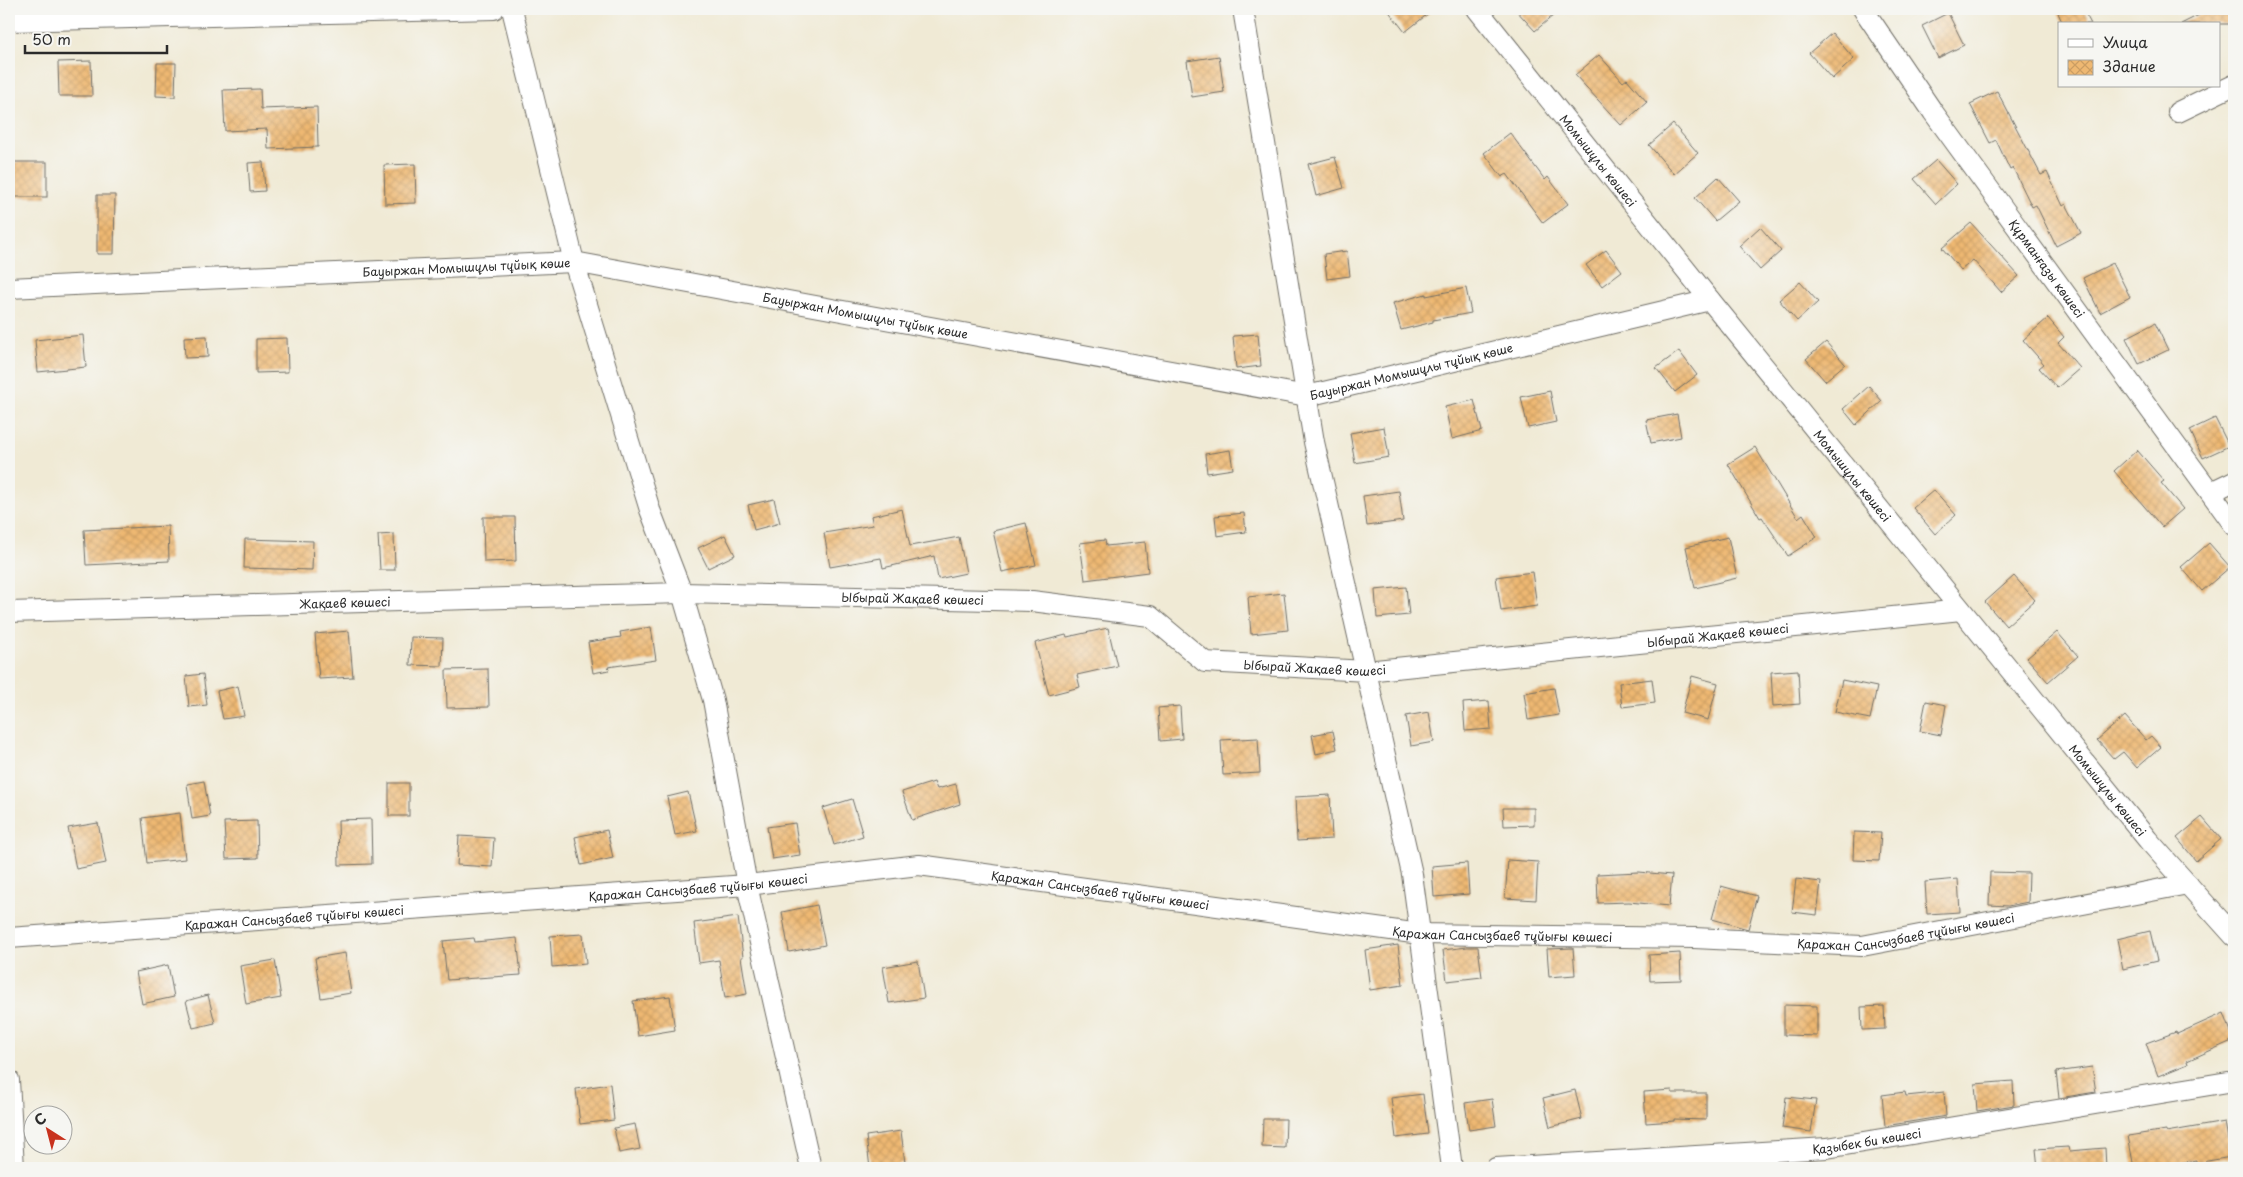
<svg xmlns="http://www.w3.org/2000/svg" width="2243" height="1177" font-family="'Playpen Sans',sans-serif">
	<style>
		.building { fill: url(#building-cross-hatch) }
		.lines { fill: none; stroke-linecap: round; stroke-linejoin: round }
		.minor-casing { stroke: #706e66; stroke-width: 22 }
		.minor { stroke: #fff; stroke-width: 20 }
		.labels { text-anchor: middle; dominant-baseline: central; stroke-width: 4; stroke-linejoin: round; paint-order: stroke }
		.street-label { font-size: 12px; fill: #2b2b2b; stroke: #f6f6f2 }
	</style>
	<defs>
		<pattern id="building-cross-hatch" width="8" height="8" patternUnits="userSpaceOnUse" patternTransform="scale(1.25)"><rect width="8" height="8" fill="#eeb872"/><path d="M0 0l8 8M0 8l8-8" fill="none" stroke="#cc9e63"/></pattern>
	</defs>
	<rect width="100%" height="100%" fill="#f6f6f2"/>
	<filter id="ink" filterUnits="userSpaceOnUse"><feTurbulence type="fractalNoise" baseFrequency=".02" numOctaves="2"/><feDisplacementMap in="SourceGraphic" scale="10" xChannelSelector="R" yChannelSelector="G"/><feConvolveMatrix kernelMatrix="1 2 1 2 8 2 1 2 1" color-interpolation-filters="sRGB"/></filter>
	<filter id="wash" filterUnits="userSpaceOnUse"><feTurbulence type="fractalNoise" baseFrequency=".0096" numOctaves="4" result="noise"/><feDisplacementMap in="SourceGraphic" scale="20" xChannelSelector="R" yChannelSelector="G"/><feGaussianBlur stdDeviation="1.12" result="paint"/><feColorMatrix in="noise" values="0 0 0 0 0 0 0 0 0 0 0 0 0 0 0 0 0 1.4 0 .05"/><feComposite in="paint" operator="in"/></filter>
	<g filter="url(#wash)">
		<rect width="100%" height="100%" fill="#f0ead5"/>
		<g id="blocks">
			<g class="building">
				<path d="M1387 9H1434L1405 32Z"/>
				<path d="M1515 9H1561L1535 31Z"/>
				<path d="M2066 9H2083L2091 24H2063L2058 13Z"/>
				<path d="M2211 9H2234V24H2181Z"/>
				<path d="M1948 13 1964 45 1938 58 1922 26Z"/>
				<path d="M1832 33 1854 59 1832 79 1809 53Z"/>
				<path d="M1599 55 1623 82 1627 79 1647 102 1621 125 1575 75Z"/>
				<path d="M1219 56 1224 92 1192 97 1187 61Z"/>
				<path d="M91 61 92 96H59L58 62Z"/>
				<path d="M157 63H176L175 97 156 96Z"/>
				<path d="M260 89 261 109 317 107 318 147 268 149 267 129 225 131 223 90Z"/>
				<path d="M1997 91 2041 175 2047 172 2063 206 2066 204 2081 233 2056 246 2036 205 2032 207 2013 168 2010 170 1996 140 1990 143 1970 104Z"/>
				<path d="M1673 124 1698 153 1674 174 1649 145Z"/>
				<path d="M1510 133 1545 180 1548 177 1568 204 1543 223 1507 174 1502 177 1484 153Z"/>
				<path d="M1335 157 1344 188 1316 196 1308 164Z"/>
				<path d="M1936 160 1957 184 1936 204 1914 179Z"/>
				<rect x="10" y="162" width="37" height="35"/>
				<path d="M263 162 265 191 250 192 248 163Z"/>
				<path d="M415 164 416 203 385 204 384 165Z"/>
				<path d="M1718 177 1739 201 1715 221 1695 198Z"/>
				<path d="M97 195H115L114 254H97Z"/>
				<path d="M1971 223 2019 276 2001 292 1973 260 1961 270 1942 248Z"/>
				<path d="M1760 227 1781 251 1760 270 1739 246Z"/>
				<path d="M1606 250 1622 271 1602 286 1586 265Z"/>
				<path d="M1347 251 1350 276 1327 279 1324 254Z"/>
				<path d="M2113 263 2130 297 2100 313 2083 278Z"/>
				<path d="M1800 282 1818 302 1797 321 1779 300Z"/>
				<path d="M1466 288 1471 313 1433 320V322L1401 330 1393 303 1426 294V296Z"/>
				<path d="M2048 318 2064 337 2058 343 2080 368 2057 388 2039 368 2044 364 2023 340Z"/>
				<path d="M2155 323 2168 350 2139 364 2126 338Z"/>
				<path d="M1258 334 1261 366 1236 369 1233 336Z"/>
				<path d="M83 335 86 367 38 372 35 340Z"/>
				<path d="M207 336 208 357 185 358 184 337Z"/>
				<path d="M287 338 288 372 256 373V339Z"/>
				<path d="M1826 342 1845 364 1825 381 1806 359Z"/>
				<path d="M1679 351 1697 375 1675 392 1656 368Z"/>
				<path d="M1869 386 1882 401 1856 425 1843 409Z"/>
				<path d="M1550 391 1556 422 1528 428 1521 397Z"/>
				<path d="M1474 400 1482 431 1452 439 1445 407Z"/>
				<path d="M1677 414 1681 437 1651 443 1646 420Z"/>
				<path d="M2215 418 2229 446 2203 458 2190 430Z"/>
				<path d="M1384 427 1389 457 1355 463 1350 433Z"/>
				<path d="M1755 447 1798 518 1803 514 1817 537 1788 556 1762 517 1760 518 1728 464Z"/>
				<path d="M1230 450 1233 469 1207 473 1205 454Z"/>
				<path d="M2137 450 2164 481 2161 483 2183 509 2162 527 2114 471Z"/>
				<path d="M1934 490 1956 515 1935 534 1913 508Z"/>
				<path d="M1399 491 1403 521 1367 526 1363 496Z"/>
				<path d="M774 499 780 523 754 530 748 505Z"/>
				<path d="M902 509 910 546 959 537 966 573 938 579 934 556 883 568 881 558 830 567 824 533 873 525 871 516Z"/>
				<path d="M1244 513 1246 532 1217 536 1215 516Z"/>
				<path d="M483 517H515L516 561 484 562Z"/>
				<path d="M1026 523 1036 565 1002 572 993 531Z"/>
				<path d="M168 526 169 561 86 565 84 530Z"/>
				<path d="M394 534 395 570H380L378 535Z"/>
				<path d="M725 535 735 555 708 568 698 548Z"/>
				<path d="M1728 537 1737 578 1695 588 1686 547Z"/>
				<path d="M245 539 313 541 312 570 244 568Z"/>
				<path d="M1105 540 1106 546 1145 542 1148 572 1085 580 1080 543Z"/>
				<path d="M2209 543 2230 567 2202 591 2181 567Z"/>
				<path d="M1532 572 1537 606 1501 611 1496 577Z"/>
				<path d="M2014 576 2035 600 2006 626 1985 602Z"/>
				<path d="M1406 587 1409 615 1377 618 1375 590Z"/>
				<path d="M1284 593 1288 630 1251 634 1248 597Z"/>
				<path d="M651 627 656 660 608 667 609 670 593 673 588 642 621 637 620 632Z"/>
				<path d="M1108 628 1117 666 1077 675 1080 687 1049 695 1035 643 1066 635 1067 637Z"/>
				<path d="M349 631 353 677 319 679 315 634Z"/>
				<path d="M2057 632 2078 656 2048 682 2027 658Z"/>
				<path d="M411 637 443 638 442 666 410 665Z"/>
				<path d="M488 669 489 707 447 708 446 670Z"/>
				<path d="M1798 670 1800 704 1773 706 1771 672Z"/>
				<path d="M203 674 207 705 189 707 186 676Z"/>
				<path d="M1692 676 1718 683 1708 720 1682 713Z"/>
				<path d="M1652 679 1655 703 1622 707 1619 683Z"/>
				<path d="M1842 680 1877 687 1870 719 1835 712Z"/>
				<path d="M238 686 244 716 223 719 217 691Z"/>
				<path d="M1554 688 1559 715 1528 720 1524 693Z"/>
				<path d="M1489 701 1491 729 1465 731 1463 703Z"/>
				<path d="M1926 701 1946 705 1941 735 1920 731Z"/>
				<path d="M1180 706 1182 739 1160 741 1158 708Z"/>
				<path d="M1429 712 1434 742 1411 746 1406 716Z"/>
				<path d="M2125 716 2146 740 2151 736 2161 747 2137 768 2123 752 2114 759 2097 740Z"/>
				<path d="M1333 731 1337 749 1316 754 1312 735Z"/>
				<path d="M1258 738 1260 773 1223 775 1221 740Z"/>
				<path d="M204 781 210 816 192 819 187 784Z"/>
				<path d="M934 782 937 789 956 784 960 804 912 820 902 792Z"/>
				<rect x="389" y="783" width="20" height="33"/>
				<path d="M688 792 697 831 675 835 667 797Z"/>
				<path d="M1330 795 1332 839 1297 841 1295 797Z"/>
				<path d="M852 799 863 836 834 845 823 808Z"/>
				<path d="M1503 808H1534V825L1504 826Z"/>
				<path d="M180 813 185 859 147 863 142 818Z"/>
				<path d="M2202 817 2221 839 2196 861 2177 838Z"/>
				<path d="M371 819 372 864 339 865 338 820Z"/>
				<path d="M257 821 258 858 226 859 224 822Z"/>
				<path d="M98 823 106 863 76 869 68 828Z"/>
				<path d="M795 823 800 855 772 859 767 827Z"/>
				<path d="M607 830 613 858 581 865 575 837Z"/>
				<path d="M1854 832 1881 833 1879 861 1853 860Z"/>
				<path d="M459 836 494 838 492 867 457 865Z"/>
				<path d="M1508 860 1538 862 1536 900 1505 898Z"/>
				<path d="M1467 863 1469 894 1434 897 1432 866Z"/>
				<path d="M1639 872 1672 875 1669 906 1629 902 1598 903 1597 874Z"/>
				<path d="M1990 872 2029 873 2028 902 2008 906 1989 905Z"/>
				<path d="M1796 879 1821 882 1817 915 1792 912Z"/>
				<path d="M1958 879 1960 912 1927 914 1925 882Z"/>
				<path d="M1721 886 1757 896 1748 929 1712 919Z"/>
				<path d="M817 905 825 945 789 952 782 912Z"/>
				<path d="M738 917 743 957H741L747 994 725 998 719 960 699 963 694 923Z"/>
				<path d="M2150 931 2157 961 2123 969 2117 939Z"/>
				<path d="M583 934 586 964 552 967 550 936Z"/>
				<path d="M474 938 475 942 517 938 521 975 447 980 443 941Z"/>
				<path d="M1398 945 1403 985 1370 990 1365 950Z"/>
				<path d="M1467 947H1478L1482 977 1447 981 1443 950Z"/>
				<path d="M1573 948 1575 975 1549 977 1547 949Z"/>
				<path d="M345 953 351 993 321 998 315 958Z"/>
				<path d="M1680 953 1681 980 1650 981 1649 955Z"/>
				<path d="M275 960 281 998 246 1004 240 966Z"/>
				<path d="M918 961 924 998 889 1003 883 967Z"/>
				<path d="M168 965 174 997 142 1004 136 972Z"/>
				<path d="M208 995 215 1023 193 1028 186 1001Z"/>
				<path d="M670 996 675 1030 638 1036 633 1001Z"/>
				<path d="M1784 1005 1817 1006V1036L1784 1035Z"/>
				<path d="M1884 1006 1885 1029 1862 1030 1861 1007Z"/>
				<path d="M2224 1013 2234 1040 2187 1061 2188 1064 2158 1076 2146 1043 2176 1032 2177 1034Z"/>
				<path d="M2092 1067 2096 1092 2059 1098 2056 1072Z"/>
				<path d="M2013 1081 2014 1105 1977 1111 1975 1084Z"/>
				<path d="M610 1084 614 1120 580 1124 576 1089Z"/>
				<path d="M1575 1090 1582 1119 1550 1127 1543 1098Z"/>
				<path d="M1672 1090V1093H1706V1120L1674 1119V1121L1646 1123 1644 1092Z"/>
				<path d="M1905 1092 1906 1096 1944 1092 1946 1116 1885 1126 1882 1095Z"/>
				<path d="M1423 1094 1428 1134 1396 1138 1391 1098Z"/>
				<path d="M1786 1097 1816 1100 1811 1132 1782 1128Z"/>
				<path d="M1492 1099 1496 1126 1469 1130 1465 1103Z"/>
				<path d="M1263 1119H1286L1285 1148 1262 1147Z"/>
				<path d="M2225 1122 2231 1157 2196 1163V1160L2150 1168H2134L2128 1136 2166 1130V1132Z"/>
				<path d="M635 1124 640 1149 619 1153 614 1128Z"/>
				<path d="M901 1131 905 1163 870 1168 866 1136Z"/>
				<path d="M2068 1147 2069 1151 2105 1148 2106 1168H2038L2036 1149Z"/>
			</g>
		</g>
	</g>
	<g filter="url(#ink)">
		<use href="#blocks" fill-opacity="0" stroke="#706e66" stroke-width="1"/>
		<g class="lines">
			<g class="minor-casing">
				<g id="minor">
					<path d="M512 9 574 262 650 510 682 593 713 700 747 885 811 1168"/>
					<path d="M1243 9 1314 442 1412 874 1452 1168"/>
					<path id="s1" d="M1477 9 1710 300 2148 840 2234 936"/>
					<path id="s2" d="M1863 9 1933 112 2234 525"/>
					<path d="M9 21 494 9"/>
					<path d="M2178 112 2234 85"/>
					<path id="s3" d="M9 288 574 262 1307 396 1710 300"/>
					<path d="M2211 492 2234 481"/>
					<path id="s4" d="M9 612 682 593 1032 601 1150 616 1205 662 1366 671 1961 610"/>
					<path id="s5" d="M9 938 747 885 919 865 1420 934 1694 938 1862 946 2188 884"/>
					<path d="M9 1080 14 1168"/>
					<path id="s6" d="M1496 1168 1827 1148 2234 1081"/>
				</g>
			</g>
			<use href="#minor" class="minor"/>
		</g>
	</g>
	<g class="labels">
		<g class="street-label">
			<text stroke="none"><textPath href="#s1" startOffset="194">Момышұлы көшесі</textPath></text>
			<text stroke="none"><textPath href="#s3" startOffset="458">Бауыржан Момышұлы тұйық көше</textPath></text>
			<text stroke="none"><textPath href="#s2" startOffset="318">Құрманғазы көшесі</textPath></text>
			<text stroke="none"><textPath href="#s3" startOffset="862">Бауыржан Момышұлы тұйық көше</textPath></text>
			<text stroke="none"><textPath href="#s3" startOffset="1418">Бауыржан Момышұлы тұйық көше</textPath></text>
			<text stroke="none"><textPath href="#s1" startOffset="599">Момышұлы көшесі</textPath></text>
			<text stroke="none"><textPath href="#s4" startOffset="904">Ыбырай Жақаев көшесі</textPath></text>
			<text stroke="none"><textPath href="#s4" startOffset="336">Жақаев көшесі</textPath></text>
			<text stroke="none"><textPath href="#s4" startOffset="1729">Ыбырай Жақаев көшесі</textPath></text>
			<text stroke="none"><textPath href="#s4" startOffset="1324">Ыбырай Жақаев көшесі</textPath></text>
			<text stroke="none"><textPath href="#s1" startOffset="1004">Момышұлы көшесі</textPath></text>
			<text stroke="none"><textPath href="#s5" startOffset="691">Қаражан Сансызбаев тұйығы көшесі</textPath></text>
			<text stroke="none"><textPath href="#s5" startOffset="1096">Қаражан Сансызбаев тұйығы көшесі</textPath></text>
			<text stroke="none"><textPath href="#s5" startOffset="286">Қаражан Сансызбаев тұйығы көшесі</textPath></text>
			<text stroke="none"><textPath href="#s5" startOffset="1906">Қаражан Сансызбаев тұйығы көшесі</textPath></text>
			<text stroke="none"><textPath href="#s5" startOffset="1501">Қаражан Сансызбаев тұйығы көшесі</textPath></text>
			<text stroke="none"><textPath href="#s6" startOffset="372">Қазыбек би көшесі</textPath></text>
		</g>
	</g>
	<rect width="2243" height="1177" fill="none" stroke="#f6f6f2" stroke-width="30"/>
	<rect x="2058" y="22" width="162" height="65" fill="#f6f6f2" stroke="#a5a5a2"/>
	<rect x="2068" y="39" width="25" height="8" fill="#ffffff" stroke="#a5a5a2"/>
	<text x="2103" y="48" font-size="15" fill="#2b2b2b">Улица</text>
	<rect x="2068" y="60" width="25" height="15" fill="url(#building-cross-hatch)" stroke="#a5a5a2"/>
	<text x="2103" y="72" font-size="15" fill="#2b2b2b">Здание</text>
	<g transform="translate(48 1130) rotate(324)"><circle r="24" fill="#f6f6f2" stroke="#a5a5a2"/>
	<path d="M0-4L9 19L0 12L-9 19Z" fill="#c8321e"/>
	<text y="-8" font-size="14" font-weight="bold" text-anchor="middle" fill="#2b2b2b">С</text>
	</g>
	<path d="M25 45v8h142v-8" fill="none" stroke="#2b2b2b" stroke-width="2.5"/>
	<text x="32" y="45" font-size="15" fill="#2b2b2b" stroke="#f6f6f2" stroke-width="4" paint-order="stroke">50 m</text>
</svg>
